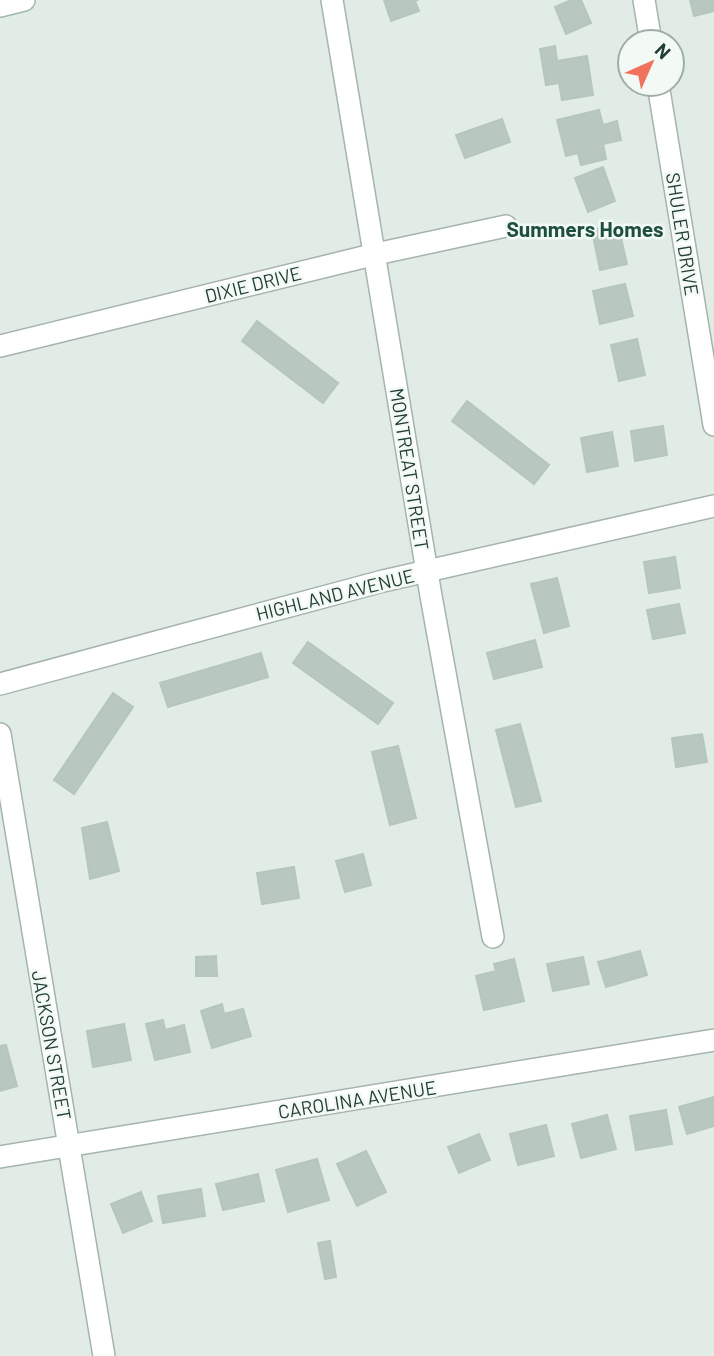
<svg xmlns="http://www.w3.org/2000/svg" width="714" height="1356" font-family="Barlow,sans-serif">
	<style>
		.building { fill: #b8c7bf; stroke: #b5c6bd; stroke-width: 2 }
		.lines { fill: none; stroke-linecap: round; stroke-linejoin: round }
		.minor-casing { stroke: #a5b4ad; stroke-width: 24 }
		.secondary-casing { stroke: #a1b8ad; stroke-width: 24 }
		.minor { stroke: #fff; stroke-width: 21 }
		.secondary { stroke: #fff; stroke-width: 21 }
		.labels { text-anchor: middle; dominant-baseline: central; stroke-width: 5; stroke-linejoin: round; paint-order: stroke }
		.street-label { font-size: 19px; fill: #223d33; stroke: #f3f9f5 }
		.neighbourhood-label { font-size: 21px; font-weight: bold; fill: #1e4f3e; stroke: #f3f9f5 }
	</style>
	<rect width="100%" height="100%" fill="#e2ece7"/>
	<g class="building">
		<path d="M384 0H418L415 1 419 11 391 21Z"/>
		<path d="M571 0H581L591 23 566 34 555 7Z"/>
		<path d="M690 0H714V11L694 16Z"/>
		<path d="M555 46 557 61 587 56 593 95 562 100 559 83 546 85 540 49Z"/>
		<path d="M599 110 603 125 617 121 621 140 603 144 606 159 581 165 578 153 566 156 557 120Z"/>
		<path d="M502 119 510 142 465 158 456 135Z"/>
		<path d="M603 167 615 201 588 212 575 178Z"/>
		<path d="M618 225 627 264 600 270 592 230Z"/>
		<path d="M625 284 633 316 600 324 593 291Z"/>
		<path d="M257 321 338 383 323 403 242 341Z"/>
		<path d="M637 339 645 375 619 381 611 345Z"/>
		<path d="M467 401 549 465 534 484 452 421Z"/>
		<path d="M663 426 667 455 635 461 631 431Z"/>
		<path d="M612 432 618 466 587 472 581 438Z"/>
		<path d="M675 557 680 588 649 593 644 562Z"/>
		<path d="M557 578 569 626 544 633 531 584Z"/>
		<path d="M679 604 685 633 653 639 647 610Z"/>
		<path d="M535 640 542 667 494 679 487 653Z"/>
		<path d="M308 642 393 703 378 724 293 663Z"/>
		<path d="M261 653 268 677 168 707 160 683Z"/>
		<path d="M113 693 133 707 74 794 54 780Z"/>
		<path d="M520 724 541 801 516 807 496 730Z"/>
		<path d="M702 734 707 762 676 767 672 738Z"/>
		<path d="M398 746 416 818 390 825 372 752Z"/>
		<path d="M107 822 119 871 90 879 82 828Z"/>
		<path d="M363 854 371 885 345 892 336 861Z"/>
		<path d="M294 867 299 898 262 904 257 873Z"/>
		<path d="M640 951 647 975 606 987 598 962Z"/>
		<path d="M216 956 217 976H196V957Z"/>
		<path d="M583 957 589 984 553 991 547 964Z"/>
		<path d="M514 959 524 1001 484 1010 476 976 496 971 494 964Z"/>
		<path d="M222 1004 224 1014 243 1009 251 1036 212 1048 201 1011Z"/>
		<path d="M163 1020 165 1030 184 1025 190 1052 155 1060 146 1024Z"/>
		<path d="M124 1024 131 1060 93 1067 87 1031Z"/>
		<path d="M6 1045 17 1086 0 1091V1046Z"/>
		<path d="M714 1097V1126L687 1134 679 1107Z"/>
		<path d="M666 1110 672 1144 636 1150 630 1116Z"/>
		<path d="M607 1115 616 1149 581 1158 572 1124Z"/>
		<path d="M546 1125 554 1156 518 1165 510 1134Z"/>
		<path d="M479 1134 490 1160 459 1173 448 1147Z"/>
		<path d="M366 1151 386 1192 357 1206 337 1164Z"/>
		<path d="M317 1159 329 1200 288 1212 276 1170Z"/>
		<path d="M258 1174 264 1201 223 1210 216 1184Z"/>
		<path d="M201 1189 205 1216 163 1223 158 1196Z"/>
		<path d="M141 1192 152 1221 123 1233 111 1204Z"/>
		<path d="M330 1241 336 1277 325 1279 318 1243Z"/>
	</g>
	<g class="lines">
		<g class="minor-casing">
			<g id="minor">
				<path d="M332 0 431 596 493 937"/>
				<path d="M644 0 651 42"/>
				<path d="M658 84 714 425"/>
				<path d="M0 346 376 254 506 226"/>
				<path d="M0 684 383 581 714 506"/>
				<path d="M0 734 104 1356"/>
				<path d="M0 1157 714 1040"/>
			</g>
		</g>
		<g class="secondary-casing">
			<path id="secondary" d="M0 6 24 0"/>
		</g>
		<use href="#minor" class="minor"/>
		<use href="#secondary" class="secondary"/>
	</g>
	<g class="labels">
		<g class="street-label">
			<text transform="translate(683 234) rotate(81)">SHULER DRIVE</text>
			<text transform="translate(253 284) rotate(-14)">DIXIE DRIVE</text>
			<text transform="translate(410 469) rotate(81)">MONTREAT STREET</text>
			<text transform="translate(335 594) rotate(-14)">HIGHLAND AVENUE</text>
			<text transform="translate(52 1045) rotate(80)">JACKSON STREET</text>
			<text transform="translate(357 1099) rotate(-9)">CAROLINA AVENUE</text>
		</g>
		<g class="neighbourhood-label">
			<text x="585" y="228">Summers Homes</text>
		</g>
	</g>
	<g transform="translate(651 63) rotate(45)"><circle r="33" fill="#f3f9f5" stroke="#9faea7" stroke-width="2"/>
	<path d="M0-5L12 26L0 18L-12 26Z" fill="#f0725c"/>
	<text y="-10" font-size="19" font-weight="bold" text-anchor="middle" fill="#223d33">N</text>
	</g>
</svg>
